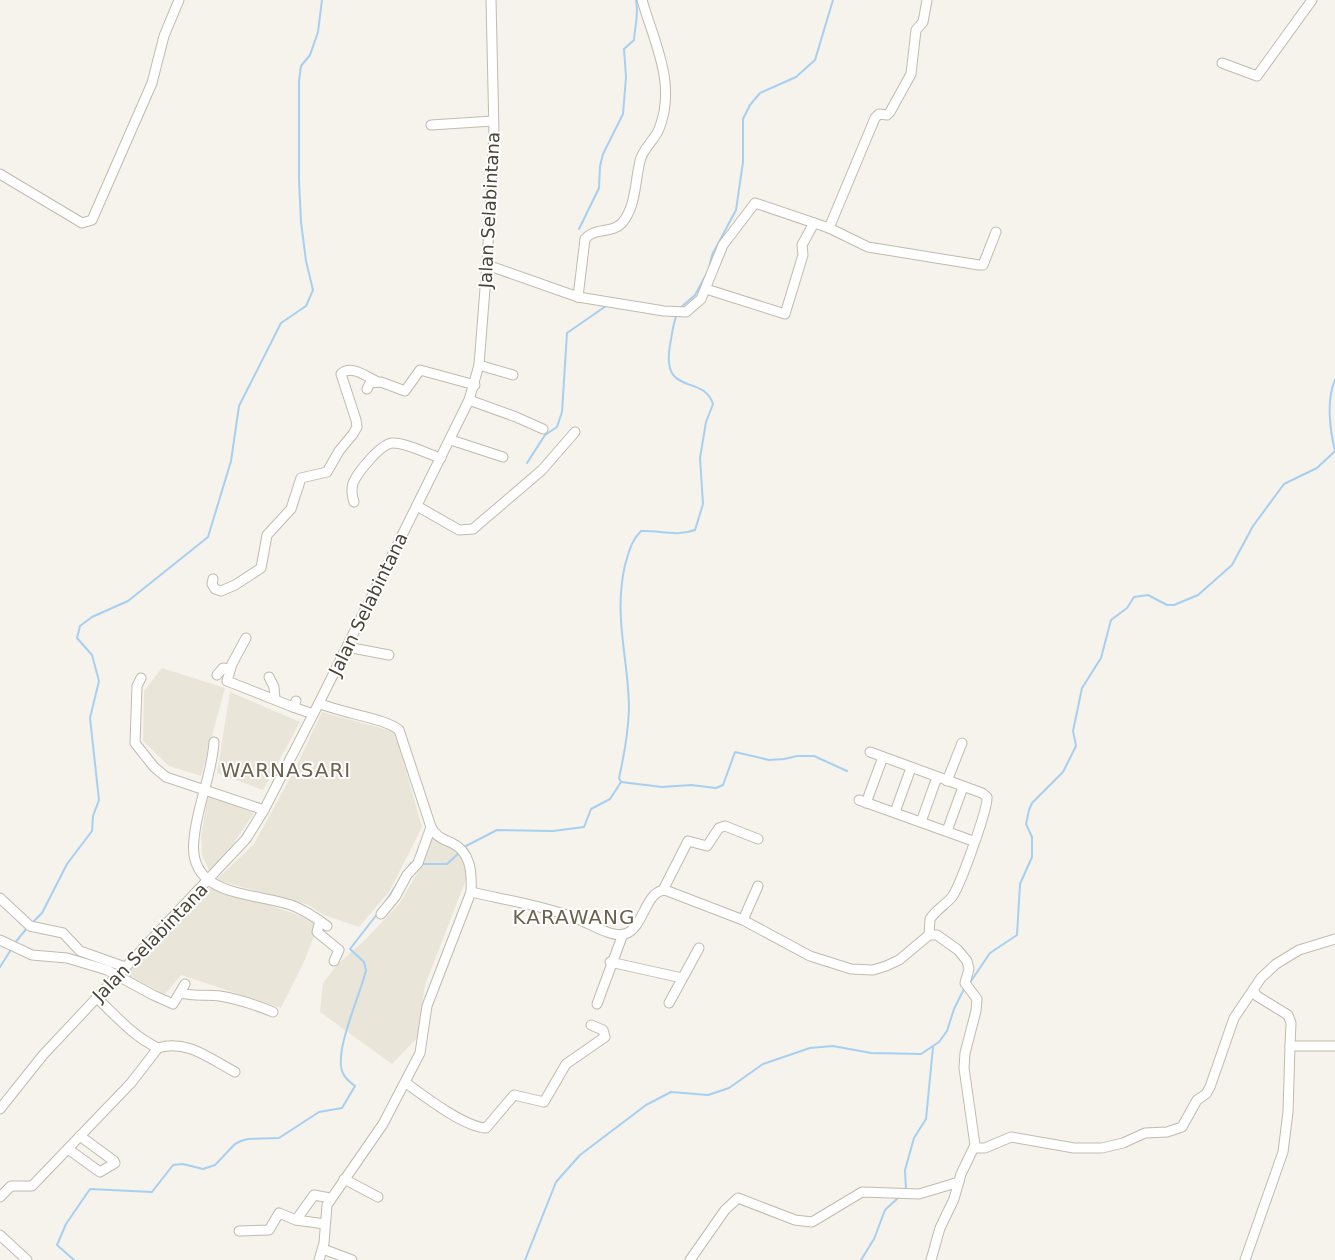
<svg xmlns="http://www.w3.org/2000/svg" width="1335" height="1260" font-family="'DejaVu Sans',sans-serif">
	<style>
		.residential { fill: #e9e5d9 }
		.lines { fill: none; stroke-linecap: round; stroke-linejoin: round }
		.stream { stroke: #a7cff1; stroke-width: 2 }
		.minor-casing { stroke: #c1bbad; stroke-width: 11 }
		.minor { stroke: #fff; stroke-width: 9 }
		.labels { text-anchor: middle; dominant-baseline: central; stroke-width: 4; stroke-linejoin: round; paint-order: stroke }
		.street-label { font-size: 18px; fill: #4a4438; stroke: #fff }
		.quarter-label { font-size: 20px; letter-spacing: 1px; fill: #6c624f; stroke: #fff }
	</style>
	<rect width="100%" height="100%" fill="#f5f3eb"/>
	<g class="residential">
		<path d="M162 668 225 688 201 776 169 766 143 741 144 691Z"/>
		<path d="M230 692 300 722 263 790 217 773Z"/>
		<path d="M322 712 395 732 422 827 389 892 359 927 324 915 309 905 216 880 254 844 295 769Z"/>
		<path d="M208 795 254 813 231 847 210 872 202 855 201 836Z"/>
		<path d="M431 837 452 849 463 859 467 877 425 985 417 1038 392 1064 320 1012 323 983 337 965 366 939 399 904 424 862Z"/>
		<path d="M209 888 263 903 315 921 314 936 303 964 281 1008 181 975 165 994 126 974Z"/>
	</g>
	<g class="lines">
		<g class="stream">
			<path d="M579 229 599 188 600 166 603 154 623 114 626 77 624 49 634 40C635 25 639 15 636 0"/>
			<path d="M709 268 712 255 736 210 743 162V119L750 105 760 93 796 77 815 60 833 0"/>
			<path d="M679 309 695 295 707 273"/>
			<path d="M527 463 545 435 557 427 562 412 567 333 606 306"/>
			<path d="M621 782 619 778C624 756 628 733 629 710 629 659 613 618 625 565 629 552 631 541 641 531 659 530 676 537 695 530L703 504 700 458 706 422 713 404C703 373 661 398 670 345 672 335 673 323 677 314"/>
			<path d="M621 782 662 787 691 785 716 788 723 785 735 752 769 760 784 759 797 756H814L847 771"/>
			<path d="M464 847 497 830 553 831 584 827 591 809 610 799 621 782"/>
			<path d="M421 864H447L459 853"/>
			<path d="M386 901 411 863H414"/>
			<path d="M32 923 42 913 67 864 92 831 93 816 99 800 90 718 99 681 92 655 77 638 80 626 92 617 128 601 208 537 231 461 239 406 281 323 306 306 313 290 306 261 301 222 299 180V81L301 66 310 55 318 32 322 0"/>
			<path d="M14 944 27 928"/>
			<path d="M0 967 12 948"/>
			<path d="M969 984 990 953 1017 935 1020 884 1032 857V837L1026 824 1029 810 1032 803 1063 772 1076 746 1073 731 1082 688 1101 658 1111 620 1127 608 1134 597 1148 595 1167 605H1174L1198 595 1232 565 1253 526 1284 484 1317 468 1335 451C1330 431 1326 400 1335 380"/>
			<path d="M906 1190 905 1170 914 1138 926 1119 933 1047"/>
			<path d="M74 1260 57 1245 66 1224 90 1189 152 1192 173 1165 183 1164 203 1169 215 1165 235 1144 241 1141 248 1139 279 1138 319 1112 342 1108 355 1086C351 1083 346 1079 344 1075 331 1056 361 994 366 970L364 962 350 949 378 913"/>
			<path d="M525 1260 556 1182 580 1155 646 1105 671 1092 708 1095 729 1088 763 1064 810 1048 833 1046 871 1053 921 1054 939 1042 947 1031 954 1009 965 987"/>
			<path d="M861 1260 874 1239 885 1210 899 1197"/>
		</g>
		<g class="minor-casing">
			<g id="minor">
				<path d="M1222 63 1257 76 1312 0"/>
				<path d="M431 125 493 121"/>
				<path d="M0 174 82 223 92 220 152 83 164 36 179 0"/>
				<path d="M829 228 868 247 979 265H983L996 232"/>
				<path d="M487 265 578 297 585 239C595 227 612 234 622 223 636 207 635 181 640 161 643 148 654 141 659 129 677 84 654 42 642 0"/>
				<path d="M706 289 785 314 803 255 802 245 814 223"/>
				<path d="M578 297 664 311 686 312 701 299 723 245 755 203 829 228 875 118 879 114 887 115 890 112 911 74 916 30 923 22 927 0"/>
				<path d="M479 365 513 375"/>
				<path d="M367 389 370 383 381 382 405 391 420 370 475 385"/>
				<path d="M469 400 516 417 543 429"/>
				<path d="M451 440 503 457"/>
				<path d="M354 502C352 496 351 490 353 483 358 472 381 443 393 443 408 443 427 454 441 458"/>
				<path d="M417 506 459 530 473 529 542 470 575 432"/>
				<path d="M213 579 212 584 215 589 221 591 235 585 261 568 267 535 291 509 301 478 327 472 339 451 353 434 357 427 356 420 341 374C351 364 367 377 378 382"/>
				<path d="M246 638 232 664 227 681 293 707"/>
				<path d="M347 647 389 655"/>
				<path d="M217 675 223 668 230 669"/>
				<path d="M269 677 274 687 275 699"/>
				<path d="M141 678 137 686 135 743 154 767 166 777 264 810"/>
				<path d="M296 701 293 707 313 714"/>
				<path d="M214 742C212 775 197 805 194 839 187 897 252 892 291 905 305 910 315 917 327 926"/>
				<path d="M870 752 982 793 987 797C988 809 960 886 952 897 945 905 936 910 930 919L929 935"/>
				<path d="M947 781 962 743"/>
				<path d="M859 800 973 841"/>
				<path d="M866 803 883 757"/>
				<path d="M895 812 911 768"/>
				<path d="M921 822 937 777"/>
				<path d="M947 831 963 787"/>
				<path d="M663 890 688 841 707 846 719 828 725 826 758 839"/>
				<path d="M471 892C506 900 544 906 578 919 591 924 612 938 625 934 644 928 645 891 665 890L743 920 810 956 851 969 873 970 886 966 899 960 929 935H937L958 950 967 961 969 969 965 983 977 999 976 1011 965 1053 964 1068 975 1145 961 1174 954 1199 940 1228 931 1260"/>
				<path d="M0 898 30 926 63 933 80 951 125 967"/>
				<path d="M381 914 395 897 407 875 418 863 431 827"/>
				<path d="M743 920 758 886"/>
				<path d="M320 921 317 932 339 950 334 961"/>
				<path d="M0 940 32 955 67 958 107 970 153 995 173 1004 185 984"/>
				<path d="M610 962 682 978"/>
				<path d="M181 993C195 997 206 994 220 996 238 999 256 1005 273 1012"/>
				<path d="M97 998C117 1017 133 1036 158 1048 187 1039 210 1059 235 1072"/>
				<path d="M669 1003 699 948"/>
				<path d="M597 1004 623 934"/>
				<path d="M1290 1046H1335"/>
				<path d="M406 1083C424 1096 464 1127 486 1128L514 1095 544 1102 566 1064 605 1037 603 1030 591 1025"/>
				<path d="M0 1109 43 1055 246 839 264 810 319 703 469 400 479 365 487 263 494 133 491 0"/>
				<path d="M974 1148H985L1011 1137 1074 1148H1102L1123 1143 1145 1133 1167 1132 1182 1127 1197 1100 1206 1094 1210 1087 1234 1018 1261 978 1276 964 1299 950 1335 939"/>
				<path d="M68 1149 100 1172 115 1163 114 1161 80 1136"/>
				<path d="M344 1179 378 1197"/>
				<path d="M0 1197 11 1186H32L131 1083 158 1048"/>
				<path d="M296 1220 325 1224"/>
				<path d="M239 1231 269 1230 279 1213 296 1220 314 1195 330 1198"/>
				<path d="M0 1235 27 1260"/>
				<path d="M323 1249 352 1260"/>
				<path d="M319 1260 324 1243 327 1205 383 1124 420 1053 427 1006 471 892C472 873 471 852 452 843 443 839 436 837 431 827L399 730C385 718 340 713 319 703"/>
				<path d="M690 1260 725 1210 738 1198 795 1220 812 1222 862 1192 919 1194 959 1182"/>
				<path d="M1245 1260 1283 1152 1288 1112 1290 1046 1291 1023 1288 1015 1257 996 1253 990"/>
			</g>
		</g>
		<use href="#minor" class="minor"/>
	</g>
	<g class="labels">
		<g class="street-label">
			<text transform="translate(489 210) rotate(-87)">Jalan Selabintana</text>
			<text transform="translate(368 604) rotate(-64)">Jalan Selabintana</text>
			<text transform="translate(150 942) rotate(-46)">Jalan Selabintana</text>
		</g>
		<g class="quarter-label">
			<text x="286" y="770">WARNASARI</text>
			<text x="574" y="917">KARAWANG</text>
		</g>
	</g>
</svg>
